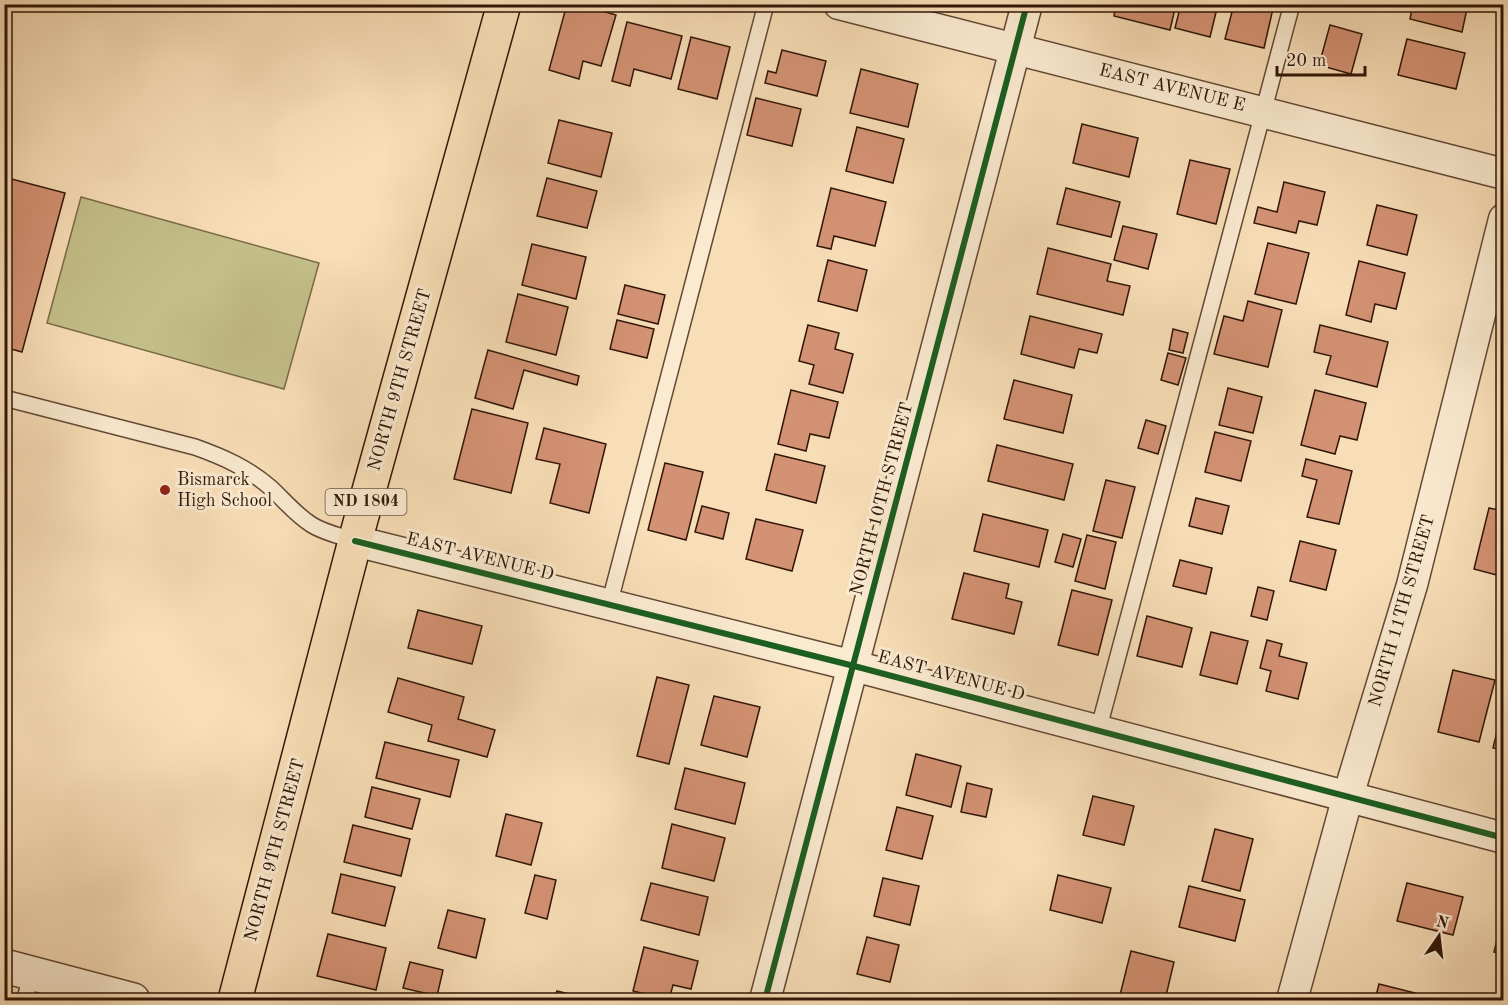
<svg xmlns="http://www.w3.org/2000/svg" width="1508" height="1005" font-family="'Old Standard TT',serif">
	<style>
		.pitch { fill: #c4bf89; stroke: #7a6a48; stroke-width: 1.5 }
		.building { fill: #d49274; stroke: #311608; stroke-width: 1.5 }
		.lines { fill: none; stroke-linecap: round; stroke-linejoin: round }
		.service-casing { stroke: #634834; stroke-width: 18 }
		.minor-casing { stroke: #634834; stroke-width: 33 }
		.tertiary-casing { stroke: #634834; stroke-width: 36 }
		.primary-casing { stroke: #311608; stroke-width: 36 }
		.service { stroke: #faead0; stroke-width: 15 }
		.minor { stroke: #faead0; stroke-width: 30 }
		.tertiary { stroke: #faead0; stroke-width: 33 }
		.primary { stroke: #f8deb7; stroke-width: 33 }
		.cycleway-casing { stroke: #faead0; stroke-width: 10 }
		.cycleway { stroke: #1b5e20; stroke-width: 6 }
		.poi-dot { fill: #8f2418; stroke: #faead0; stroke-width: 2 }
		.labels { text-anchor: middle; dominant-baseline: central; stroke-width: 6; stroke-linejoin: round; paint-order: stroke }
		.shield { fill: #faead0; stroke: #6d5644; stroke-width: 1.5 }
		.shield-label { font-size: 16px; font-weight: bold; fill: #311608 }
		.street-label { font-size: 18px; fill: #311608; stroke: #faead0 }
		.poi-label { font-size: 18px; fill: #311608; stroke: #faead0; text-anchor: start }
	</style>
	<rect width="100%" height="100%" fill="#f8deb7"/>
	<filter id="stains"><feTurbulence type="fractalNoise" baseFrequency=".00333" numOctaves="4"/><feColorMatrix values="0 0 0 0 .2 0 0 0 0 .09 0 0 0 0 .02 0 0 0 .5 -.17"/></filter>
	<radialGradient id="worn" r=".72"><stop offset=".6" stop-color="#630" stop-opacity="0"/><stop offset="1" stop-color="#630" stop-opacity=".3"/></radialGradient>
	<path class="pitch" d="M81 197 319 263 284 389 47 323Z"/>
	<g class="building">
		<path d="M567 4H579L616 15 601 66 583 61 579 79 549 70Z"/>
		<path d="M1116 4H1176L1170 30 1114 16Z"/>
		<path d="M1181 4H1218L1210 37 1175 28Z"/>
		<path d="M1234 4H1274L1264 48 1225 39Z"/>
		<path d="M1413 4H1468L1462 32 1410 19Z"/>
		<path d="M627 22 682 36 671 79 634 69 630 86 612 81Z"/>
		<path d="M1330 25 1362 34 1351 74 1319 65Z"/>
		<path d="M691 37 730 47 717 99 678 89Z"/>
		<path d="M1407 39 1465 53 1456 89 1398 75Z"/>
		<path d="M782 50 826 61 817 96 765 83 768 71 776 73Z"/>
		<path d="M861 69 918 84 908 127 850 113Z"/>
		<path d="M756 98 801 109 792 146 747 135Z"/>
		<path d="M559 120 612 133 601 177 548 163Z"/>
		<path d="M1082 124 1138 138 1129 177 1073 163Z"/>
		<path d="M857 127 904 139 893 183 846 171Z"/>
		<path d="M1190 160 1230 169 1216 224 1177 214Z"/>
		<path d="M4 177 65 193 22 352 4 347Z"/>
		<path d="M547 178 597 191 587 228 537 216Z"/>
		<path d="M1284 182 1325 192 1317 225 1299 221 1296 233 1254 223 1258 207 1277 212Z"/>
		<path d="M831 188 886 202 875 246 834 236 831 249 817 246Z"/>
		<path d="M1066 188 1120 202 1111 237 1057 224Z"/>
		<path d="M1377 205 1417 215 1407 255 1367 245Z"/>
		<path d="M1123 226 1157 234 1148 269 1114 260Z"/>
		<path d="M1268 243 1309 253 1296 304 1255 294Z"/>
		<path d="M532 244 586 257 576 299 522 285Z"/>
		<path d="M1048 248 1111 264 1107 281 1130 286 1123 315 1037 294Z"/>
		<path d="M828 260 867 270 857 311 818 301Z"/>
		<path d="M1359 261 1405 273 1396 309 1375 304 1371 322 1346 315Z"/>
		<path d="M625 285 665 295 658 324 618 314Z"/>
		<path d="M518 294 568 307 556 355 506 342Z"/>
		<path d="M1248 301 1282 310 1268 367 1214 354 1224 316 1243 321Z"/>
		<path d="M1030 316 1102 334 1097 353 1079 349 1074 368 1021 354Z"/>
		<path d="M617 320 654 329 647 358 610 349Z"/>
		<path d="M808 325 839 333 835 349 853 354 843 393 809 384 814 365 799 361Z"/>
		<path d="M1320 325 1388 342 1377 387 1326 374 1331 356 1314 352Z"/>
		<path d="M1173 329 1188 333 1183 353 1169 350Z"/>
		<path d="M488 350 579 376 577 385 524 370 513 409 475 398Z"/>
		<path d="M1168 353 1186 358 1178 385 1161 380Z"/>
		<path d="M1014 380 1072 395 1063 433 1004 419Z"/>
		<path d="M1228 388 1262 397 1253 433 1219 425Z"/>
		<path d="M791 390 838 402 829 438 810 434 806 451 778 444Z"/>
		<path d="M1315 390 1366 403 1357 440 1340 436 1335 454 1301 445Z"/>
		<path d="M472 409 528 423 511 493 454 479Z"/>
		<path d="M1146 420 1166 426 1158 454 1138 448Z"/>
		<path d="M544 428 606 444 589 513 550 503 560 464 536 459Z"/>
		<path d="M1215 432 1251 441 1241 481 1205 472Z"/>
		<path d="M997 445 1073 464 1064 500 988 481Z"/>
		<path d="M775 454 825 466 816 503 766 490Z"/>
		<path d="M1504 458V481L1498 480Z"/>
		<path d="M1306 459 1352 471 1339 524 1307 517 1317 480 1302 476Z"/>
		<path d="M665 463 703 472 686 540 648 530Z"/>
		<path d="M1106 480 1135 487 1122 538 1093 531Z"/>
		<path d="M1196 498 1229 506 1222 534 1189 526Z"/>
		<path d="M702 506 729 513 723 539 695 532Z"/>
		<path d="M1489 508 1504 511V577L1474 569Z"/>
		<path d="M983 514 1048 530 1039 567 974 551Z"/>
		<path d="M756 519 803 530 792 571 746 559Z"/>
		<path d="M1063 534 1081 539 1073 567 1055 562Z"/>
		<path d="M1087 535 1116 542 1105 589 1075 581Z"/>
		<path d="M1300 541 1336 550 1326 590 1290 581Z"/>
		<path d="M1180 560 1212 568 1206 594 1173 586Z"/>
		<path d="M964 573 1009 584 1006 598 1022 602 1014 634 952 619Z"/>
		<path d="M1258 587 1274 591 1267 620 1251 616Z"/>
		<path d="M1072 590 1112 600 1098 655 1058 645Z"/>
		<path d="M418 610 482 626 472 664 408 648Z"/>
		<path d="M1147 616 1192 628 1182 667 1137 656Z"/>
		<path d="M1211 632 1248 641 1237 684 1200 675Z"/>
		<path d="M1267 640 1282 644 1279 656 1307 663 1298 699 1266 691 1271 671 1260 668Z"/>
		<path d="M1453 670 1495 680 1479 742 1438 732Z"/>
		<path d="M657 677 689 685 669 764 637 756Z"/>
		<path d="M398 678 464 697 458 719 495 730 487 757 428 741 432 725 388 712Z"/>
		<path d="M714 696 760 707 747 757 701 745Z"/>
		<path d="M1504 704V750L1493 748Z"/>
		<path d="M385 742 459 760 450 797 376 778Z"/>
		<path d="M916 754 961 766 951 807 906 795Z"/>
		<path d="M685 768 745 783 735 824 675 809Z"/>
		<path d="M967 783 992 789 986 817 961 812Z"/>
		<path d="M372 787 420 799 412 829 365 817Z"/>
		<path d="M1093 796 1134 806 1124 845 1083 835Z"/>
		<path d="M897 807 933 816 922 859 886 850Z"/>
		<path d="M506 814 542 823 531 865 496 856Z"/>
		<path d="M672 824 725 838 714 881 662 868Z"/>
		<path d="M353 825 410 839 401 876 344 862Z"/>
		<path d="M1215 829 1253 839 1240 891 1202 881Z"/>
		<path d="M341 874 395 887 385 926 332 913Z"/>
		<path d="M535 875 556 880 547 919 525 913Z"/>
		<path d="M1058 875 1111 888 1102 923 1050 910Z"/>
		<path d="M883 878 919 886 910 925 874 916Z"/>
		<path d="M651 883 708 897 699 935 641 920Z"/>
		<path d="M1407 883 1463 897 1453 935 1397 921Z"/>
		<path d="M1189 886 1245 900 1235 941 1179 927Z"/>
		<path d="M448 910 485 919 476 958 438 948Z"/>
		<path d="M1504 912V955L1494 952Z"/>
		<path d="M328 934 386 948 376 990 317 976Z"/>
		<path d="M867 937 899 945 890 982 857 974Z"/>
		<path d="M644 947 698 961 691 989 673 985 669 1000 633 991Z"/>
		<path d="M1131 951 1174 962 1165 1000H1142L1120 995Z"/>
		<path d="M410 962 443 970 437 996 403 988Z"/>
		<path d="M1379 984 1443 1000H1375Z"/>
		<path d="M557 991 593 1000H554Z"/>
	</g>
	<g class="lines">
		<g class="service-casing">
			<g id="service">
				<path d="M4 398 195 447C223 457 248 468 271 488 285 501 296 515 312 525 325 533 341 536 355 541"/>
				<path d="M609 605 766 4"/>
				<path d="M1098 731 1292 4"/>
				<path d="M25 1000 31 973"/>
			</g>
		</g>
		<g class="minor-casing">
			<g id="minor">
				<path d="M839 4 1504 174"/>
				<path d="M355 541 854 666 1504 838"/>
				<path d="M765 1000 1027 4"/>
				<path d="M1292 1000 1348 796 1412 585 1504 219"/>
			</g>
		</g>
		<g class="tertiary-casing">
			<path id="tertiary" d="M4 966 133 1000"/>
		</g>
		<g class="primary-casing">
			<path id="primary" d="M235 1000 355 541 504 4"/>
		</g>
		<use href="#service" class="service"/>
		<use href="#minor" class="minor"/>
		<use href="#tertiary" class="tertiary"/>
		<use href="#primary" class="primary"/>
		<g class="cycleway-casing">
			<g id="cycleway">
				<path d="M355 541 854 666 1504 838"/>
				<path d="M765 1000 1027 4"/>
			</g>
		</g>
		<use href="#cycleway" class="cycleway"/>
	</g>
	<circle class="poi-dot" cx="165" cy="490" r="6"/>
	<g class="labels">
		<rect class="shield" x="325.5" y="489" width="81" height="26" rx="4.5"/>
		<g class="shield-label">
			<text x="366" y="502">ND 1804</text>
		</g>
		<g class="street-label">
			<text transform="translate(1172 88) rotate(14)">EAST AVENUE E</text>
			<text transform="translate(400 380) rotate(-74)">NORTH 9TH STREET</text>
			<text transform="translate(882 499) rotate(-75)">NORTH 10TH STREET</text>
			<text transform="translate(480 557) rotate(14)">EAST AVENUE D</text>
			<text transform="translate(1402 611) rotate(-74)">NORTH 11TH STREET</text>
			<text transform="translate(951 676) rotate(15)">EAST AVENUE D</text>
			<text transform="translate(275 850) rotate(-75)">NORTH 9TH STREET</text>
		</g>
		<g class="poi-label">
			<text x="177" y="480">Bismarck<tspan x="177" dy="21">High School</tspan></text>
		</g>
	</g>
	<rect width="1508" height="1005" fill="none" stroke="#f8deb7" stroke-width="24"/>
	<rect x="6" y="6" width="1496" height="993" fill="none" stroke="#311608" stroke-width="3"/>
	<rect x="12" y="12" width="1484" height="981" fill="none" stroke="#311608" stroke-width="1.5"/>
	<g transform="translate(1439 936) rotate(14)" stroke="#faead0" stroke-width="4.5" paint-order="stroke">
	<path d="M0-4.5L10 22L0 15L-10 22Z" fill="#311608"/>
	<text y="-9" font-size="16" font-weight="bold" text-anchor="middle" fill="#311608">N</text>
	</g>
	<path d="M1277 66v9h88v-9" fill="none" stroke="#311608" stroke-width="3"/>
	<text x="1286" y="66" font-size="18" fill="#311608" stroke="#faead0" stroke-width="4.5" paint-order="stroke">20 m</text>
	<rect width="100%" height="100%" filter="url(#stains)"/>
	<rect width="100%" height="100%" fill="url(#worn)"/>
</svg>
